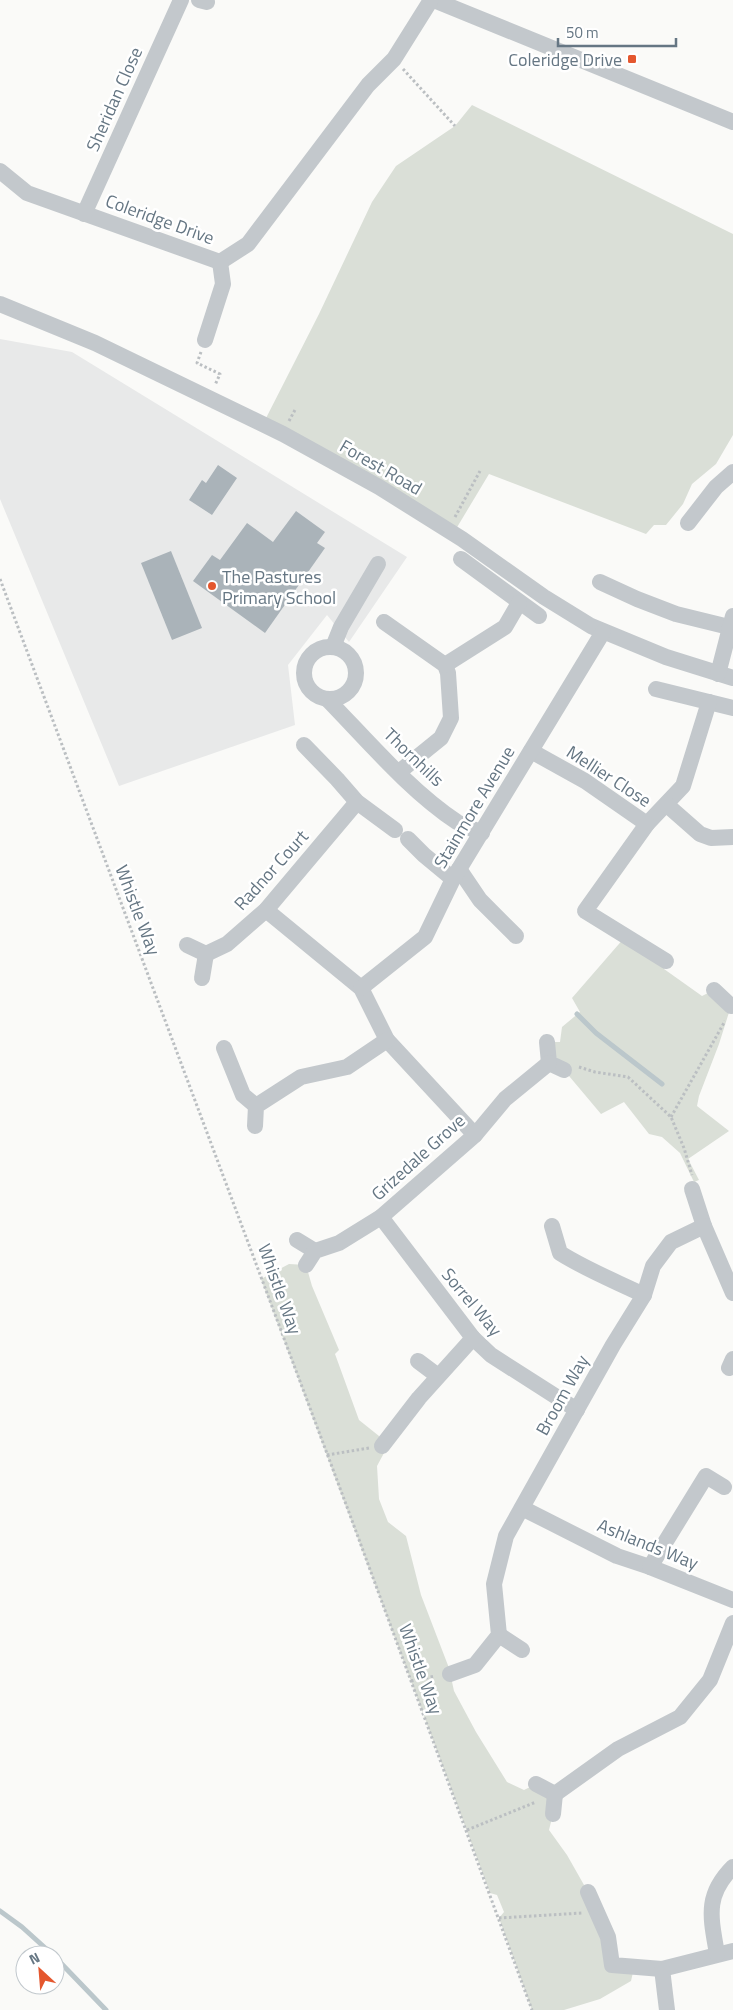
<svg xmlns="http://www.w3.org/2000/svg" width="733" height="2010" font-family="'Titillium Web',sans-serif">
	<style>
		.built { fill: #e8e9e9 }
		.green { fill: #dadfd7 }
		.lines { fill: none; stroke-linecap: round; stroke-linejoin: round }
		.stream { stroke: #bbc7cb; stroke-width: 5 }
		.building { fill: #aab3b9 }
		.path { stroke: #bbbfc2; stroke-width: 3; stroke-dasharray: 2.5 2.5; stroke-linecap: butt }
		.minor { stroke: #c3c8cc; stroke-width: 16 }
		.poi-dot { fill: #e4572e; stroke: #fff; stroke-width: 2 }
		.labels { text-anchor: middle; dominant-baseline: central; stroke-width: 5; stroke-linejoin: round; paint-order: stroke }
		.poi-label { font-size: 18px; fill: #657683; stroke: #fff; text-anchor: end }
		.street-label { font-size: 18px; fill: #657683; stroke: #fff }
	</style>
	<rect width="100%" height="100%" fill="#fafaf8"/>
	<path class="built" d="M0 339 72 352 407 557 349 642 327 615 288 665 295 725 119 786 0 499Z"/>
	<g class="green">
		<path d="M472 105 733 234V435L716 464 692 484 683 504 666 525H654L646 534 489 474 453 534 263 424 319 314 372 202 396 166 455 126Z"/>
		<path d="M625 937 666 961 664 969 702 996 714 990 731 1006 719 1044 699 1096 697 1106 729 1131 688 1159 699 1180 694 1182 680 1153 662 1137 649 1134 624 1102 601 1114 564 1070 547 1042H560L562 1027 580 1012 572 998Z"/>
		<path d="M289 1264 306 1265 312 1286 339 1350 335 1354 359 1420 379 1436 384 1453 377 1466 379 1499 388 1522 406 1536 421 1595 449 1668 454 1691 476 1732 507 1782 524 1790 536 1784 555 1794 553 1814 549 1830 567 1855 588 1892 612 1965 634 1968 631 1981 600 1999 564 2010H532L499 1918 504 1912 497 1895 490 1893 261 1279Z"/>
	</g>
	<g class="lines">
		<g class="stream">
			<path d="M577 1014 596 1033 662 1084"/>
			<path d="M0 1911 22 1927 53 1955"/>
			<path d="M55 1957 106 2010"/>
		</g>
	</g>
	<g class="building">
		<path d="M218 465 237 478 212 515 189 500 202 480 206 483Z"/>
		<path d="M296 511 325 532 317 543 325 548 265 633 193 581 212 555 220 560 247 523 273 542Z"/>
		<path d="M171 551 202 628 172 640 141 563Z"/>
	</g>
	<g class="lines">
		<g class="path">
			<path d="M403 69 455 126"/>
			<path d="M201 352 197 363 220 374 215 385"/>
			<path d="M289 421 296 408"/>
			<path d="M455 517 480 471"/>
			<path d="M0 579 347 1507 532 2010"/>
			<path d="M579 1067 595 1072 628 1077 671 1117 684 1148 692 1175"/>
			<path d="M671 1117 725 1021"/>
			<path d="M327 1455 369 1448"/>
			<path d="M411 1681 435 1676"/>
			<path d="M467 1830 536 1802"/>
			<path d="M499 1918 582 1913"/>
		</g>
		<g class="minor">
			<path d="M199 0 207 2"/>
			<path d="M434 0 733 122"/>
			<path d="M0 171 27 193 220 262 248 244 368 85 394 59 431 0"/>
			<path d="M84 214 181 0"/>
			<path d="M0 304 95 343 283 434 379 487 462 539 544 597 591 626 666 657 733 678"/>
			<path d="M205 340 223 284 220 262"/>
			<path d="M688 523 716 487 733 472"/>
			<path d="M461 559 539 616"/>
			<path d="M600 582 637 599 676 614 729 627"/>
			<path d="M384 622 445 665 448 673 451 718 441 738 399 772"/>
			<circle cx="330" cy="673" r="26"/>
			<path d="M333 647 341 627 378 564"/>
			<path d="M445 665 505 627 519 603"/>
			<path d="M718 674 733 616"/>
			<path d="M656 689 733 708"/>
			<path d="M327 699C367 740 410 791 457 822 465 827 474 829 482 833"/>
			<path d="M304 745 337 779 357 802 395 830"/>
			<path d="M531 751 585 781 647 824 683 786 709 702"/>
			<path d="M667 805 700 834 711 838 733 837"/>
			<path d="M647 824 585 911 666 961"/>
			<path d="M408 839 424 855 453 879"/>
			<path d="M459 869 480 900 516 936"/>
			<path d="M266 910 361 988 387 1040 475 1135"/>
			<path d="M187 945 206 954"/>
			<path d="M206 954 227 944 266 910 357 802"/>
			<path d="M202 978 206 954"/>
			<path d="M361 988 425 937 453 879 603 632"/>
			<path d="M714 990 731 1006"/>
			<path d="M547 1042 549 1063"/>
			<path d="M224 1048 243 1095 256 1106"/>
			<path d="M549 1063 564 1070"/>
			<path d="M255 1126 256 1106 301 1077 347 1067 387 1040"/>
			<path d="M692 1189 704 1226"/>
			<path d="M381 1217 473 1338 491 1355 577 1410"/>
			<path d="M552 1226 560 1253C587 1270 615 1281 644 1295"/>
			<path d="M297 1240 315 1251"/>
			<path d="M306 1265 315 1251 339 1243 381 1217 475 1135 505 1099 549 1063"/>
			<path d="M418 1361 438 1376"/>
			<path d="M729 1368 733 1359"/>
			<path d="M382 1446 419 1398 473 1338"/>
			<path d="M522 1508 617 1556 650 1567 733 1600"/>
			<path d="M650 1567 706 1476 724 1487"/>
			<path d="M499 1635 522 1650"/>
			<path d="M450 1674 475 1665 499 1635 494 1584 506 1536 613 1345 644 1295 653 1266 671 1242 704 1226 733 1293"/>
			<path d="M536 1784 555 1794"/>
			<path d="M555 1794 618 1749 680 1717 710 1680 733 1623"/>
			<path d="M553 1814 555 1794"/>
			<path d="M588 1892 608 1937 612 1965 662 1969 733 1951"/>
			<path d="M717 1954C711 1918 704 1896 733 1867"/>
			<path d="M662 1969 667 2010"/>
		</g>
	</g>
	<g class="poi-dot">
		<rect x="627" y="54" width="10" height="10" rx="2.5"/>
		<circle cx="212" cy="586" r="5"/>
	</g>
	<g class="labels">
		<g class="poi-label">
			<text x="622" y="59">Coleridge Drive</text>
			<text x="222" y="576" text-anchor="start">The Pastures<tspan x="222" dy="21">Primary School</tspan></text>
		</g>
		<g class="street-label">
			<text transform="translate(114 99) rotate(-66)">Sheridan Close</text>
			<text transform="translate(160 219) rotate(20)">Coleridge Drive</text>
			<text transform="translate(381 467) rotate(30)">Forest Road</text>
			<text transform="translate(414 757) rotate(44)">Thornhills</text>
			<text transform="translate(609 776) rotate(33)">Mellier Close</text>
			<text transform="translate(474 807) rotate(-59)">Stainmore Avenue</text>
			<text transform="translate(271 870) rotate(-48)">Radnor Court</text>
			<text transform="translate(138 910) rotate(69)">Whistle Way</text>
			<text transform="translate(418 1157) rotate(-42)">Grizedale Grove</text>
			<text transform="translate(280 1289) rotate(70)">Whistle Way</text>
			<text transform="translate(472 1302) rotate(50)">Sorrel Way</text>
			<text transform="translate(562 1395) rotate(-61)">Broom Way</text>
			<text transform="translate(648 1544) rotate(22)">Ashlands Way</text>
			<text transform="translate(421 1669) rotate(70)">Whistle Way</text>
		</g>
	</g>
	<g transform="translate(40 1970) rotate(334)"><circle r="24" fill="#ffffff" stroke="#c1c8cd"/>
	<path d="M0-4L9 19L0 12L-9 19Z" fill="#e4572e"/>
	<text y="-8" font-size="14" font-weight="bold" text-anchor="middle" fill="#657683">N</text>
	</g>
	<path d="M558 38v8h118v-8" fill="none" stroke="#657683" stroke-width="2.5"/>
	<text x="566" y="38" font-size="15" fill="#657683" stroke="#ffffff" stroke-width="4" paint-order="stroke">50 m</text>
</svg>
